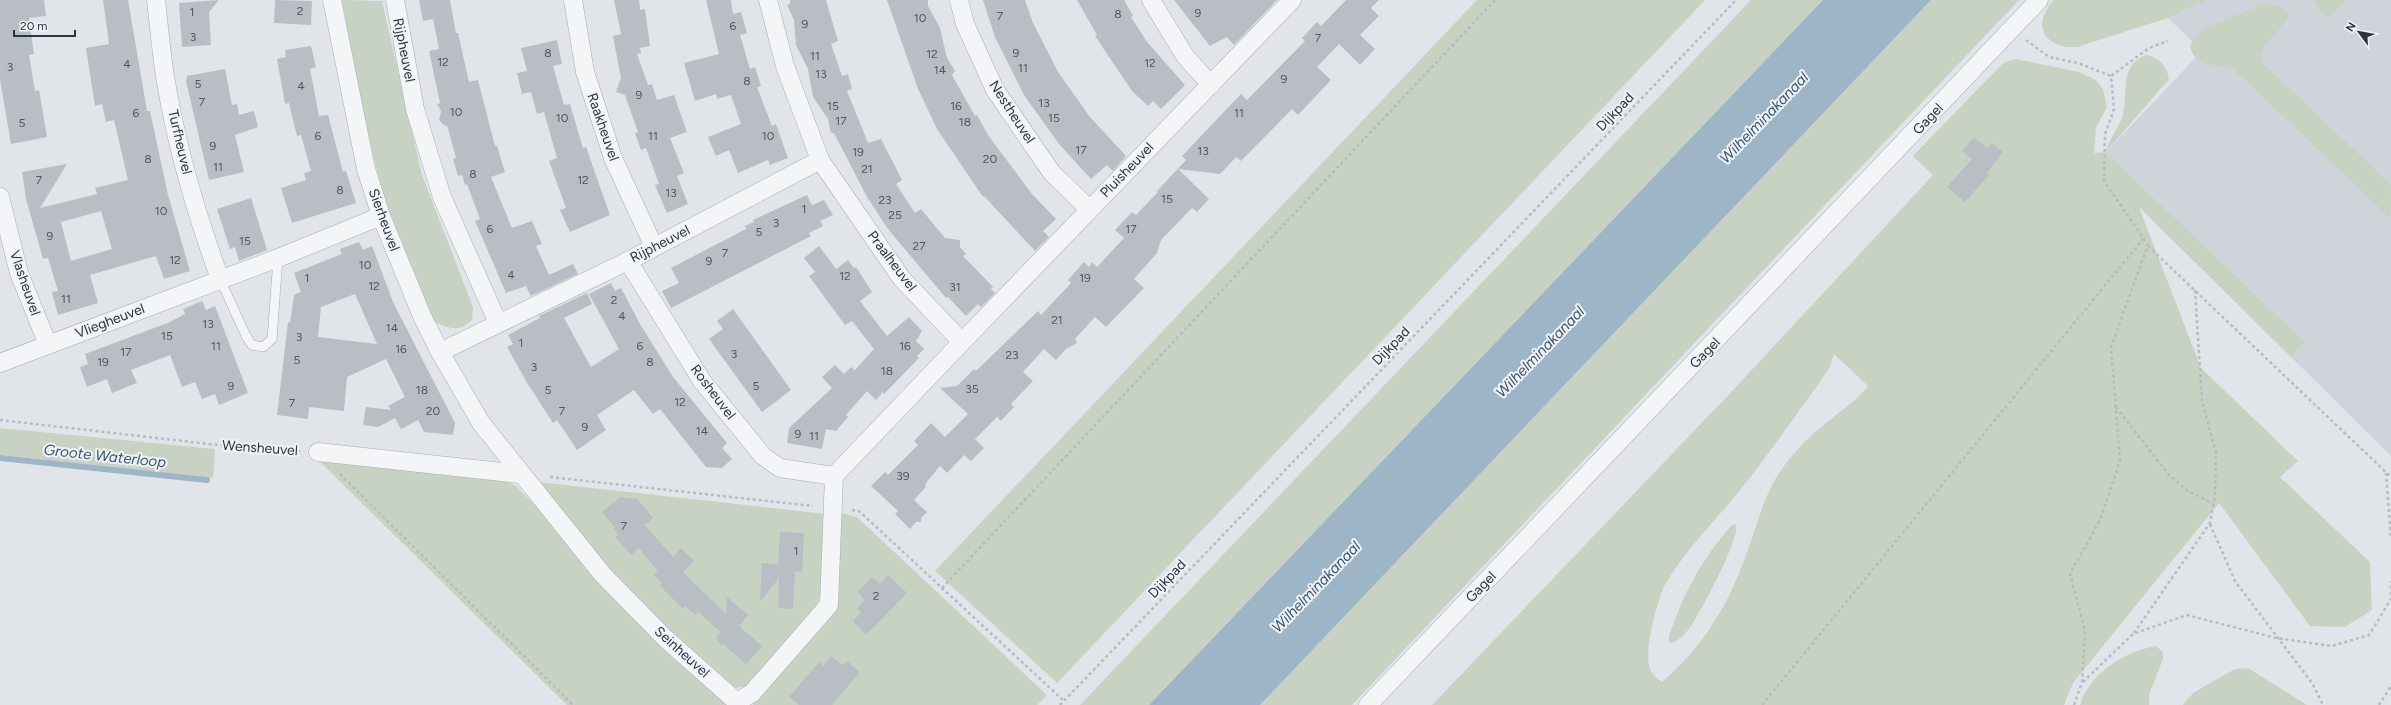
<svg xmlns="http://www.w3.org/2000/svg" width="2391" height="705" font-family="Figtree,sans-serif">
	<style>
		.built { fill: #cfd4db }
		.green { fill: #c8d2c3; fill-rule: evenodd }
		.water { fill: #9eb5c7 }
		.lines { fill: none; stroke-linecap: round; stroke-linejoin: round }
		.stream { stroke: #9eb5c7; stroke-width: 6 }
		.building { fill: #b9bec5; fill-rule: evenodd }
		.service-casing { stroke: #a6acb3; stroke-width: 10 }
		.minor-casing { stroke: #a6acb3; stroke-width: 19 }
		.path { stroke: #b7bbc0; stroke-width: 2.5; stroke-dasharray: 3 3; stroke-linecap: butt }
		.service { stroke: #f3f5f7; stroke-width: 9 }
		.minor { stroke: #f3f5f7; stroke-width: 18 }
		.labels { text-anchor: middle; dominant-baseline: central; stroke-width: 4; stroke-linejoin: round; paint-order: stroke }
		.number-label { font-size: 12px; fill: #4e5660 }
		.street-label { font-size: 14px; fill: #2a343f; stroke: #f0f3f6 }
		.water-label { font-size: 15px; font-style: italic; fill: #375671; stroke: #f0f3f6 }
	</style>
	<rect width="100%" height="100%" fill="#e1e5e9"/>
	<path class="built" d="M2208 0H2391V456L2291 357 2305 342 2106 152 2202 51 2168 18Z"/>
	<g class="green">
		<path d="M342 0 382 1 422 175 473 307 472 320C459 333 449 328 434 322L393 226 376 167 360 101Z"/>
		<path d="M1477 0H1705L1057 683 935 571Z"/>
		<path d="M1751 0H1823L1149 705H1080Z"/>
		<path d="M1931 0H2019L1352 705H1260Z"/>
		<path d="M2054 0H2208L2168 18 2077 47C2045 49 2030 25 2054 0Z"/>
		<path d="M2315 0H2346L2328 18 2321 13Z"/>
		<path d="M2263 4 2279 6 2287 11 2288 16C2281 31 2267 39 2260 54L2263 63 2391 185 2390 218 2233 69C2216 63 2194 69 2190 45L2201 30Z"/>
		<path d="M2146 55C2159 57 2167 67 2169 79L2106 152 2305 342 2291 357 2139 207 2201 368 2298 461 2280 477 2370 562 2372 610 2345 627 2310 626 2219 503 2073 683 2064 705H1432L1735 388 1933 175 1913 156 2003 63 2016 59 2079 72 2096 80 2103 89 2107 107 2096 128 2094 153 2106 152C2109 138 2119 127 2123 115 2128 93 2119 65 2146 55ZM1834 354 1868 386C1855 403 1837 413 1820 428 1802 443 1785 462 1773 483 1760 508 1754 536 1743 563 1725 611 1701 648 1662 682 1656 678 1651 674 1649 666 1645 648 1657 599 1666 583 1685 551 1712 524 1736 495 1765 460 1791 421 1818 385L1829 368Z"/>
		<path d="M0 428 215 449 213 478 0 455Z"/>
		<path d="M316 458 495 476 516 486 731 705H567Z"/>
		<path d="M538 482 826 514 821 593 818 603 749 686 732 688C657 631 596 556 538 482Z"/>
		<path d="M841 513 857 517 1047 695 1037 705H753V702L833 610Z"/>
		<path d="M1736 524C1741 537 1699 616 1688 630 1684 635 1678 641 1672 643L1669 642V636C1684 592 1701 560 1732 525Z"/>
		<path d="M2156 646 2163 652V659L2149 695V705H2080C2089 674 2125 651 2156 646Z"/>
		<path d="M2248 668 2307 705H2183L2193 693 2235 669Z"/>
	</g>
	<path class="water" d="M1823 0H1931L1260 705H1149Z"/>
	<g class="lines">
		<path class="stream" d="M0 458 207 480"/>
	</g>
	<g class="building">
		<path d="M0 0H44L46 16 29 18 34 54 29 55 35 91 39 90 47 137 11 144 0 79Z"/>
		<path d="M103 0H128L147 111H150L168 195 190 271 164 279 156 256 90 275 98 303 58 315 52 292 58 291 48 258 43 259 26 199 22 172 67 164 40 208 97 194 95 188 128 180 114 120 106 122 102 104 95 106 86 48 109 44ZM101 211 112 249 71 261 61 222Z"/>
		<path d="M219 0 209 12 211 45 182 47 179 3Z"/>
		<path d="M275 0 312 1 311 25 274 23Z"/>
		<path d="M419 0H450L456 33H458L469 82 478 80 495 146H497L505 172 491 177 512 228 532 221 542 244 536 246 549 275 573 264 578 274 531 296 526 286 506 293 475 221 480 219 467 184 465 185 462 175 458 176 453 159 456 158 447 125 445 126 439 120 441 111 437 104 440 103 429 51 439 49 433 19 423 21Z"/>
		<path d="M614 0H639L640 10 645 9 650 46 640 48 641 53 637 54 648 85 652 84 657 100 674 95 687 132 670 138 684 173 677 176 688 204 667 213 655 185 659 184 646 148 641 150 635 133 638 132 625 95 616 92 621 78 613 36 621 34Z"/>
		<path d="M706 0H731L733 14 741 12 747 33 740 35 750 69 755 67 761 86 757 87 772 126 776 124 788 158 770 165 768 160 738 173 729 150 716 156 708 137 741 124 731 95 717 99 716 94 695 101 684 63 719 54Z"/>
		<path d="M790 0H826L838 41 831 44 842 76 848 74 852 89 847 91 868 143 881 139 902 180 896 184 915 213 921 209 945 238 960 240V247L966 254 963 256 993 287 991 289 995 293 981 307 978 304 966 316 948 297 946 298 888 229 867 197 834 133H831L828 119 813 97 808 69 796 45 794 20 787 5 790 4Z"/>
		<path d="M887 0H928V6L940 28 947 58 955 71 952 75 975 116 977 115 988 135 1032 194 1056 219 1043 231 1049 237 1035 251 984 196 983 197 937 129 918 89Z"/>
		<path d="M983 0H1025L1033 23 1058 72 1090 117 1126 156 1113 171 1107 165 1091 179 1059 144 1024 95 995 37Z"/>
		<path d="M1077 0H1124L1133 16 1131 17 1147 42 1185 85 1161 109 1153 101 1148 106 1132 91 1095 36 1097 35Z"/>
		<path d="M1174 0H1277L1234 45 1227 37 1210 46Z"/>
		<path d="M1346 0H1379L1371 8 1379 16 1360 35 1375 49 1360 65 1339 44 1317 67 1331 80 1298 115 1292 109 1241 161 1236 157 1220 174 1178 169 1209 199 1197 212 1192 208 1161 240 1157 253 1134 279 1144 288 1106 327 1095 317 1075 339 1077 343 1066 349 1056 360 1044 349 1023 372 1033 381 1011 404 1014 407 1001 421 997 417 975 439 984 448 971 461 964 455 947 473 940 466 926 483 925 488 914 500 927 512 921 518V522H916L910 529 895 514 898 511 871 486 885 472 888 475 918 445 914 441 931 423 945 437 968 414 940 388 957 386 974 369 976 371 1038 311 1041 315 1071 283 1068 280 1084 262 1089 267 1092 262 1097 267 1124 238 1115 230 1132 212 1136 215 1158 192 1157 191 1186 160 1182 156 1241 94 1247 100 1305 41 1302 38 1317 22 1321 26Z"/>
		<path d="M557 40 562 64 553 66 564 105 570 104 583 148 586 147 610 215 570 232 560 210 566 208 549 161 557 158 544 112 537 114 531 92 522 94 517 73 527 71 521 48Z"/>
		<path d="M311 46 316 67 310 69 319 116 328 115 343 172 346 171 356 203 292 223 281 188 306 180 304 173 311 171 301 135 297 136 289 103 285 104 277 59 286 57 285 50Z"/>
		<path d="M225 69 232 105 237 104 239 115 254 111 258 127 235 135 244 172 209 180 186 81 187 76Z"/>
		<path d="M1974 137 1987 148 1992 143 2003 152 1987 173 1989 175 1965 202 1947 187 1972 159 1962 151Z"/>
		<path d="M807 195 812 205 824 200 833 215 820 221 823 226 809 233 811 236 671 308 662 291 679 283 671 268 746 229 745 226 754 222 753 220Z"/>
		<path d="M251 198 267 250 239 261 235 247 230 249 217 209Z"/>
		<path d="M359 242 363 250 372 246 393 302 455 423 453 435 424 432 418 420 401 429 395 418 378 427 363 425 366 407 391 410 388 406 405 397 386 359 347 377 344 411 309 407 308 419 277 415 288 322 290 323 294 295 301 292 294 273 342 254 340 249ZM355 294 377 344 318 337 321 307Z"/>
		<path d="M819 246 836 269 848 260 854 268 856 267 872 292 860 301 887 336 909 317 922 331 916 341 924 349 917 356 919 358 884 394 883 392 876 400 867 391 846 415 848 417 836 431 826 429 822 449 787 443 789 428 832 388 822 377 835 365 844 374 851 367 855 370 874 349 852 321 845 325 809 276 815 272 804 258Z"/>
		<path d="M611 283 615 291 621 288 640 324 673 377 727 443 722 448 732 459 722 468 706 467 660 409 653 414 634 390 597 415 606 430 577 450 557 420 553 423 526 381 507 347 513 344 508 335 540 318 539 316 587 293 592 304 564 318 591 367 619 349 589 294Z"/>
		<path d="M202 301 206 310 215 306 248 393 219 405 215 394 202 399 195 382 182 387 170 355 131 370 137 383 112 393 107 379 87 387 80 367 88 364 85 354 170 322 185 314 183 309Z"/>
		<path d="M733 309 791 390 762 412 709 339 723 329 717 321Z"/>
		<path d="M620 497 637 499 653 518 645 525 673 557 681 548 694 561 683 572 726 614 727 597 748 615 739 626 762 646 746 664 723 644 722 646 716 638 721 632 698 612 695 615 685 606 683 609 660 586 662 583 654 575 658 571 639 548 631 555 615 537 618 534 613 529 615 527 602 512Z"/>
		<path d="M780 532 804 533 802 572 795 571 793 609 778 608 779 578 760 602 762 563 778 564Z"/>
		<path d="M888 575 907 593 866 635 853 621 861 613 857 608 865 600 858 592 872 577 880 584Z"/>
		<path d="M831 656 842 665 847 661 860 672 832 705H799L789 697 819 662 823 666Z"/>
	</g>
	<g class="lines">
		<g class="service-casing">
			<path id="service" d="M220 279 246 336 252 345 263 347 272 339 278 258"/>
		</g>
		<g class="minor-casing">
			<g id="minor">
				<path d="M156 0C159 25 161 51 165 76 176 146 196 213 220 279"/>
				<path d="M332 0 366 169 381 216 422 316 440 352 481 423 603 575 666 639 737 702 752 693 829 605 834 476"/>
				<path d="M395 0 415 109 442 197 498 323"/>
				<path d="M573 0 585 72 613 158 654 247"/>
				<path d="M768 0 785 66 820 160 902 279 962 342 834 476"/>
				<path d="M959 0 965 24 995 90 1052 173 1089 209"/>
				<path d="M1151 0 1185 56 1211 85"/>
				<path d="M0 197 19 273 48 345"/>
				<path d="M628 261 702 381 763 456 780 468 834 476"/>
				<path d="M962 342 1292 0"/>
				<path d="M440 352 628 261 820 160"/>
				<path d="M0 363 278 258 381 216"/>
				<path d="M318 452 520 474"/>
				<path d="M1368 705 2039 0"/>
			</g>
		</g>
		<g class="path">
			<path d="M2026 40 2049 57 2078 63 2111 76"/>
			<path d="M2148 246 2391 477"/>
			<path d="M2116 407 2169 475 2188 491 2213 503"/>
			<path d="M0 420 209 444 300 451"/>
			<path d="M2386 473 2391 538"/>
			<path d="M340 474 573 705"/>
			<path d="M550 477 813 506"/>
			<path d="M852 510 859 511 1064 701"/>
			<path d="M2210 524 2235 581 2312 683 2323 705"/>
			<path d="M942 588 1495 0"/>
			<path d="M2134 633 2210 523 2215 496 2216 453 2202 401 2195 290"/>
			<path d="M2083 682 2133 634 2187 615 2276 638 2332 646 2369 635 2391 599V581"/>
			<path d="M1060 705 1736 0"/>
			<path d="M1762 705 2143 239"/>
			<path d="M2074 705 2082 682 2085 631 2070 574 2100 520 2120 461 2111 347 2148 245 2104 181 2105 134 2114 109 2111 76 2149 48 2168 41"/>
			<path d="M2379 705 2391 686"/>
		</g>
		<use href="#service" class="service"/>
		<use href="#minor" class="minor"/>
	</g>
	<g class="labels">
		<g class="number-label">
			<text x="300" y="11">2</text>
			<text x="192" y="12">1</text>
			<text x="1198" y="13">9</text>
			<text x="1118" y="14">8</text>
			<text x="1000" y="16">7</text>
			<text x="920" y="18">10</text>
			<text x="805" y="24">9</text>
			<text x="733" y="26">6</text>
			<text x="193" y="37">3</text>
			<text x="1318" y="38">7</text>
			<text x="548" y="53">8</text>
			<text x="1016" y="53">9</text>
			<text x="932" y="54">12</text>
			<text x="815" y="56">11</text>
			<text x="443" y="62">12</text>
			<text x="1150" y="63">12</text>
			<text x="127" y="64">4</text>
			<text x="10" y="67">3</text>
			<text x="1023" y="68">11</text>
			<text x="940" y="70">14</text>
			<text x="821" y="74">13</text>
			<text x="1284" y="79">9</text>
			<text x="747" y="81">8</text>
			<text x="198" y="84">5</text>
			<text x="301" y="86">4</text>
			<text x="639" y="95">9</text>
			<text x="202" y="102">7</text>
			<text x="1044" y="103">13</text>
			<text x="833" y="106">15</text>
			<text x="956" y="106">16</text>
			<text x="456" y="112">10</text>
			<text x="136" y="113">6</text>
			<text x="1239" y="113">11</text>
			<text x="562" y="118">10</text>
			<text x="1054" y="118">15</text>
			<text x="841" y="121">17</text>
			<text x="965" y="122">18</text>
			<text x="22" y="123">5</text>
			<text x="318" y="136">6</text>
			<text x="653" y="136">11</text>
			<text x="768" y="136">10</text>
			<text x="213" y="146">9</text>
			<text x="1081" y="150">17</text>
			<text x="1203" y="151">13</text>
			<text x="858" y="152">19</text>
			<text x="148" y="159">8</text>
			<text x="990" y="159">20</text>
			<text x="218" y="167">11</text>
			<text x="867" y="169">21</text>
			<text x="473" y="174">8</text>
			<text x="39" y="180">7</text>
			<text x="583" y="180">12</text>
			<text x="340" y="190">8</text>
			<text x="671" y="193">13</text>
			<text x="1167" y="199">15</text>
			<text x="885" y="200">23</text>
			<text x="804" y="209">1</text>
			<text x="161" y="211">10</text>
			<text x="895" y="215">25</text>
			<text x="776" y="223">3</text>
			<text x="490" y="229">6</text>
			<text x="1131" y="229">17</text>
			<text x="759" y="232">5</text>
			<text x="50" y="236">9</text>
			<text x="245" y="241">15</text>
			<text x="919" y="246">27</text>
			<text x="725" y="253">7</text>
			<text x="175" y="260">12</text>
			<text x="709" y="261">9</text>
			<text x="365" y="265">10</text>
			<text x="511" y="275">4</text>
			<text x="845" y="276">12</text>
			<text x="307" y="278">1</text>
			<text x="1085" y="278">19</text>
			<text x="374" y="286">12</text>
			<text x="955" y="287">31</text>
			<text x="66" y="299">11</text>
			<text x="614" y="300">2</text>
			<text x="622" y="316">4</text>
			<text x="1057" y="320">21</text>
			<text x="208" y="324">13</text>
			<text x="392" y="328">14</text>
			<text x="167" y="336">15</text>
			<text x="299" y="337">3</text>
			<text x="521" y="343">1</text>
			<text x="216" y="346">11</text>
			<text x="640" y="346">6</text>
			<text x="905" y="346">16</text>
			<text x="401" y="349">16</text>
			<text x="126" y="352">17</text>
			<text x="734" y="354">3</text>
			<text x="1012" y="355">23</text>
			<text x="297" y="360">5</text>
			<text x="103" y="362">19</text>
			<text x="650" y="362">8</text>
			<text x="534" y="367">3</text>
			<text x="887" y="371">18</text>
			<text x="231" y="386">9</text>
			<text x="756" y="386">5</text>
			<text x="972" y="389">35</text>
			<text x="422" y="390">18</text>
			<text x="548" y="390">5</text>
			<text x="680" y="402">12</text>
			<text x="292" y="403">7</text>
			<text x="433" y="411">20</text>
			<text x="562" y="411">7</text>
			<text x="585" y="427">9</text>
			<text x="702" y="431">14</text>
			<text x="798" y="434">9</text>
			<text x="814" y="436">11</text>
			<text x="903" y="476">39</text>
			<text x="624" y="526">7</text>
			<text x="796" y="551">1</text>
			<text x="876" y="596">2</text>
		</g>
		<g class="street-label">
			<text transform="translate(404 50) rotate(79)">Rijpheuvel</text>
			<text transform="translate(1012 112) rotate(57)">Nestheuvel</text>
			<text transform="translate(1615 112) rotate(-46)">Dijkpad</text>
			<text transform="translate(1928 119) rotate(-47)">Gagel</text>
			<text transform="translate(603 127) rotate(71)">Raakheuvel</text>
			<text transform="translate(180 142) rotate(77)">Turfheuvel</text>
			<text transform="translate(1127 170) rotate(-46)">Pluisheuvel</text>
			<text transform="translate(384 220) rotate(70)">Sierheuvel</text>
			<text transform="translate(660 244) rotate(-27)">Rijpheuvel</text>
			<text transform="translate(892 261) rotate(53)">Praalheuvel</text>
			<text transform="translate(25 283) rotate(71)">Vlasheuvel</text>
			<text transform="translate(110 321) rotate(-21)">Vliegheuvel</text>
			<text transform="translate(1391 346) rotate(-46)">Dijkpad</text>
			<text transform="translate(1705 353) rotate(-46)">Gagel</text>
			<text transform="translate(713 392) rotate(53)">Rosheuvel</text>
			<text transform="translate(260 448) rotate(4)">Wensheuvel</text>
			<text transform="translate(1167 579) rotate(-46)">Dijkpad</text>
			<text transform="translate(1481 587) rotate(-46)">Gagel</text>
			<text transform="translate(682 652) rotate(42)">Seinheuvel</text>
		</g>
		<g class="water-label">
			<text transform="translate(1764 118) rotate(-46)">Wilhelminakanaal</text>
			<text transform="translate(1540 352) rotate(-46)">Wilhelminakanaal</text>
			<text transform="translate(105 456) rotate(6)">Groote Waterloop</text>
			<text transform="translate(1316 587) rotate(-46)">Wilhelminakanaal</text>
		</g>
	</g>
	<g transform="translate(2359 32) rotate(302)" stroke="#f0f3f6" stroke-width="3" paint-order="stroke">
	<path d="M0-3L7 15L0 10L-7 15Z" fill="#2a343f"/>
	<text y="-6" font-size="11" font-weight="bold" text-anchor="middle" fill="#2a343f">N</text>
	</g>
	<path d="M14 30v6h61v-6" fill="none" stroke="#2a343f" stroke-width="2"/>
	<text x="20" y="30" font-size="12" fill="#2a343f" stroke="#f0f3f6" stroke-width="3" paint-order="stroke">20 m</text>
</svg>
